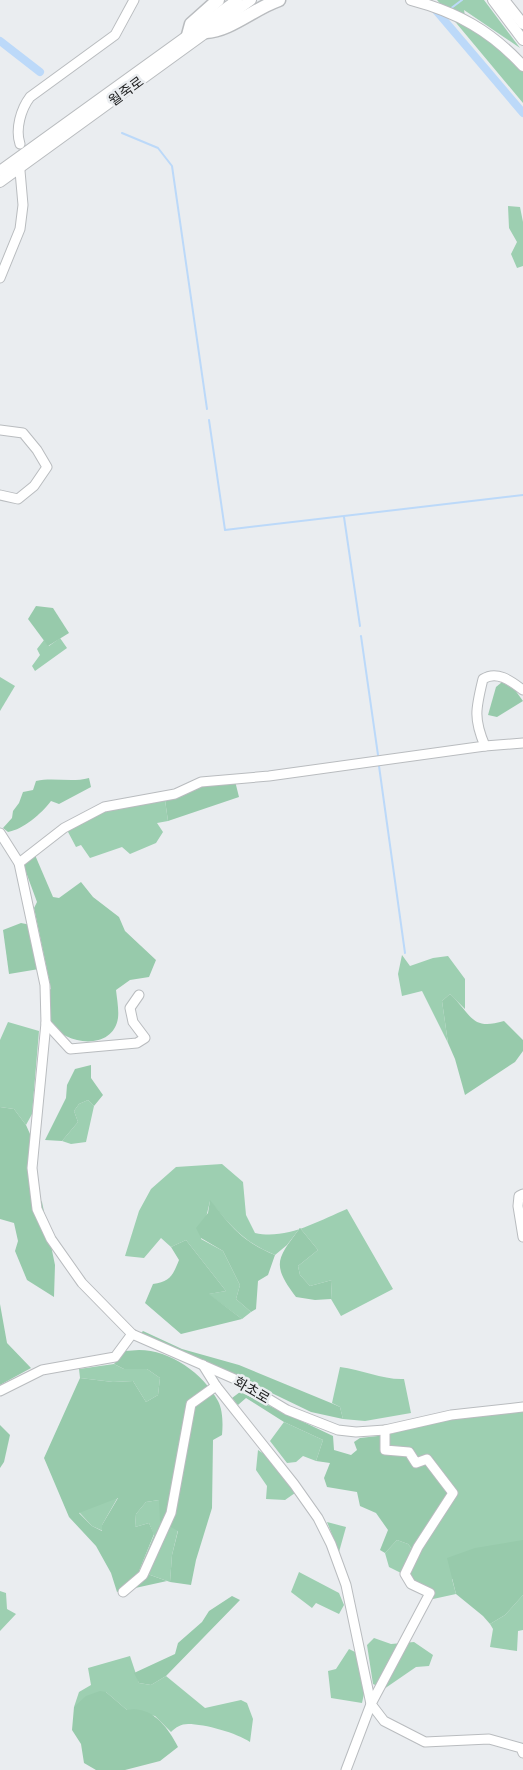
<svg xmlns="http://www.w3.org/2000/svg" width="523" height="1770" font-family="Poppins,'Noto Sans KR',sans-serif">
	<style>
		.green { fill: #9dcfb1 }
		.forest { fill: #97caab; fill-rule: evenodd }
		.lines { fill: none; stroke-linecap: round; stroke-linejoin: round }
		.stream { stroke: #bcd9f9; stroke-width: 2 }
		.canal { stroke: #bcd9f9; stroke-width: 8 }
		.minor-casing { stroke: #b9bcbf; stroke-width: 11 }
		.major-casing { stroke: #b9bcbf; stroke-width: 12 }
		.highway-casing { stroke: #b9bcbf; stroke-width: 15 }
		.minor { stroke: #fff; stroke-width: 9 }
		.major { stroke: #fff; stroke-width: 10 }
		.highway { stroke: #fff; stroke-width: 12 }
		.labels { text-anchor: middle; dominant-baseline: central; stroke-width: 5; stroke-linejoin: round; paint-order: stroke }
		.street-label { font-size: 14px; fill: #232425; stroke: #eaedf0 }
	</style>
	<rect width="100%" height="100%" fill="#eaedf0"/>
	<g class="green">
		<path d="M437 0H484L520 48 464 10 466 22 502 46 523 71V103Z"/>
		<path d="M508 206 520 207 523 222V266L517 268 511 254 517 242 509 228Z"/>
		<path d="M60 638 67 648 35 671 32 666 40 655 37 649 44 640 49 646Z"/>
		<path d="M0 677 15 686 0 711Z"/>
		<path d="M165 800 168 821 157 823 163 832 156 843 130 854 122 847 90 858 81 845 76 847 67 830 102 811Z"/>
		<path d="M402 955 410 966 433 958 448 956 465 979V1009L450 994 442 1001 448 1043 422 991 402 996 398 974Z"/>
		<path d="M8 1022 39 1031 32 1114 26 1125 14 1109 0 1107V1040Z"/>
		<path d="M88 1100 94 1106 86 1142 71 1144 62 1141 78 1122 74 1111 79 1104Z"/>
		<path d="M222 1164 243 1182 246 1215 255 1233C287 1240 318 1221 347 1209L393 1289 341 1316 331 1299 332 1280 310 1286 300 1275 298 1266 318 1250 300 1228 287 1245 275 1255C242 1241 232 1227 210 1201L201 1239 223 1251 240 1285 236 1299 251 1312 242 1319 208 1294 226 1291 186 1240 171 1247 161 1238 144 1258 125 1256 139 1211 151 1189 176 1167Z"/>
		<path d="M114 1364 124 1369H147L160 1378 158 1395 146 1402 133 1381 113 1382 80 1378 79 1369Z"/>
		<path d="M340 1367C362 1370 384 1380 404 1379L411 1413 365 1421 343 1419 340 1407 332 1403Z"/>
		<path d="M523 1411V1569L452 1579 456 1594 433 1599 403 1578V1574L389 1567 385 1553 397 1540 408 1544 416 1554V1460L388 1448 387 1435 442 1419Z"/>
		<path d="M284 1422 323 1440 316 1461 303 1456 296 1462 287 1463 270 1441Z"/>
		<path d="M258 1450 264 1454 295 1493 285 1500 266 1499 267 1486 256 1470Z"/>
		<path d="M118 1497 102 1525 103 1531 92 1526 79 1512Z"/>
		<path d="M159 1500 178 1530 172 1555 170 1582 139 1571 154 1535 149 1523 135 1527 136 1514 146 1502Z"/>
		<path d="M327 1522 346 1527 339 1552Z"/>
		<path d="M299 1572 339 1593 344 1605 339 1614 316 1603 312 1608 291 1592Z"/>
		<path d="M0 1591 6 1593 7 1609 16 1614 0 1631Z"/>
		<path d="M523 1595V1630L518 1631 517 1651 490 1647 493 1629 490 1624 505 1615Z"/>
		<path d="M374 1638 391 1644 414 1642 433 1655 429 1666 416 1667 384 1689 373 1684 367 1645Z"/>
		<path d="M349 1649 357 1653 365 1689 362 1703 331 1698 328 1671 336 1669Z"/>
		<path d="M130 1656 139 1683 151 1685 166 1676 205 1708 241 1700 247 1703 253 1719 250 1742C237 1733 205 1724 188 1724 181 1724 176 1727 171 1732L155 1716 127 1710 106 1692 74 1707 79 1692 91 1685 88 1668Z"/>
	</g>
	<g class="forest">
		<path d="M36 606 53 608 69 633 48 646 28 619Z"/>
		<path d="M502 682 515 690 523 701 497 717 488 715 496 687Z"/>
		<path d="M89 778 91 787 59 804 51 801C41 814 24 829 8 832L3 828 12 818 13 811 19 803 23 792 33 790 36 781C54 777 71 783 89 778Z"/>
		<path d="M235 781 239 797 168 821 165 800 201 785Z"/>
		<path d="M35 855 53 897 59 898 81 882 93 897 119 917 125 931 156 960 149 977 130 980 116 990C117 999 119 1010 118 1018 113 1051 65 1046 50 1022 45 1015 45 1001 43 992L51 989 34 908 37 902 23 864Z"/>
		<path d="M21 923 31 925 39 969 9 974 3 930Z"/>
		<path d="M450 994C472 1015 471 1031 504 1021L523 1040V1051L515 1062 465 1095 455 1059 448 1043 442 1001Z"/>
		<path d="M91 1065V1078L103 1095 94 1106 88 1100 79 1104 74 1111 78 1122 62 1141 45 1140 66 1098 67 1085 75 1069Z"/>
		<path d="M0 1107 14 1109 26 1125 38 1152 30 1173V1188L42 1202 55 1265 54 1297 27 1280 15 1251 18 1241 14 1223 0 1219Z"/>
		<path d="M210 1200C232 1227 241 1241 275 1255L268 1275 258 1281 256 1309 251 1312 236 1299 240 1285 223 1251 201 1238 196 1228 208 1213Z"/>
		<path d="M300 1228 318 1250 298 1266 300 1275 310 1286 332 1280 331 1299 315 1300 296 1297C271 1264 277 1259 300 1228Z"/>
		<path d="M186 1240 226 1291 209 1294 242 1319 181 1334 145 1303 153 1284C170 1282 173 1275 179 1260L171 1247Z"/>
		<path d="M0 1304 7 1343 31 1368 0 1385Z"/>
		<path d="M143 1331 182 1349 239 1365 331 1403 340 1407 343 1419 311 1412 214 1365 172 1349 140 1334Z"/>
		<path d="M139 1350C170 1350 203 1373 218 1401 223 1410 223 1425 222 1435L213 1440 212 1508 196 1560 191 1585 170 1582 172 1555 178 1531 160 1521 159 1500 146 1502 136 1514 135 1527 149 1523 154 1534 139 1571 167 1581 117 1592 111 1573 96 1546 69 1517 44 1458 80 1378 113 1382 133 1381 146 1402 158 1395 160 1378 147 1369H124L114 1364 125 1351ZM118 1498 102 1525V1531L92 1526 79 1513Z"/>
		<path d="M240 1392 333 1436 334 1450 351 1455 357 1450 354 1442 360 1438 387 1435 388 1447 414 1448 416 1460 426 1455 433 1457 455 1492 417 1555 408 1544 397 1540 385 1553 380 1550 388 1530 376 1513 360 1506 357 1492 327 1487 324 1478 330 1463 316 1461 323 1440 284 1422 246 1398 238 1405 232 1398Z"/>
		<path d="M0 1425 10 1435 4 1462 0 1468Z"/>
		<path d="M523 1540V1595L505 1615 490 1624 483 1616 456 1594 447 1558 475 1548Z"/>
		<path d="M232 1596 240 1600 166 1676 151 1685 139 1683 134 1673 175 1654 178 1643 202 1622 209 1611Z"/>
		<path d="M100 1691 106 1692 127 1710C151 1705 168 1727 178 1747L160 1761 125 1770H96L84 1763 81 1744 72 1730 74 1707 86 1696Z"/>
	</g>
	<g class="lines">
		<g class="stream">
			<path d="M450 9 462 0"/>
			<path d="M122 133 158 148 172 166 207 409"/>
			<path d="M209 420 225 530 523 495"/>
			<path d="M344 517 360 626"/>
			<path d="M361 636 378 755"/>
			<path d="M379 766 405 953"/>
		</g>
		<g class="canal">
			<path d="M433 7 523 113"/>
			<path d="M0 41 40 72"/>
		</g>
		<g class="minor-casing">
			<g id="minor">
				<path d="M20 144C15 129 21 109 30 97L115 35 134 0"/>
				<path d="M0 278 20 229 23 205 20 171"/>
				<path d="M0 430 23 433 37 450 47 467 34 486 18 499 0 495"/>
				<path d="M485 746C473 718 476 708 483 679 497 670 511 681 523 690"/>
				<path d="M0 833 19 863 45 985 46 1023 32 1168 37 1209 51 1239 82 1283 132 1334 237 1380 287 1410 338 1430 356 1432 385 1430 451 1415 523 1407"/>
				<path d="M19 863 64 828 104 807 175 794 201 782 269 776 485 746 523 743"/>
				<path d="M46 1023 70 1049 137 1043 145 1038 133 1022 130 1008 139 995"/>
				<path d="M523 1194 519 1196 518 1206 523 1237"/>
				<path d="M203 1365 216 1386 294 1484 318 1518 331 1544 346 1585 371 1704 346 1770"/>
				<path d="M0 1391 42 1370 115 1357 132 1334"/>
				<path d="M385 1430V1450L409 1452 416 1463 427 1459 453 1493 418 1547 405 1574 411 1584 430 1593 371 1704 384 1721 425 1742 489 1739 521 1748 523 1753"/>
				<path d="M123 1592 143 1575 171 1513 191 1404 216 1386"/>
			</g>
		</g>
		<g class="major-casing">
			<g id="major">
				<path d="M411 0C457 12 491 31 523 66"/>
				<path d="M493 0 523 40"/>
				<path d="M504 0 523 24"/>
				<path d="M0 171 237 0"/>
				<path d="M0 182 251 0"/>
			</g>
		</g>
		<g class="highway-casing">
			<g id="highway">
				<path d="M206 32C230 31 255 8 279 0"/>
				<path d="M188 35 191 24 218 0"/>
			</g>
		</g>
		<use href="#minor" class="minor"/>
		<use href="#major" class="major"/>
		<use href="#highway" class="highway"/>
	</g>
	<g class="labels">
		<g class="street-label">
			<text transform="translate(126 91) rotate(-36)">월죽로</text>
			<text transform="translate(252 1390) rotate(30)">화초로</text>
		</g>
	</g>
</svg>
